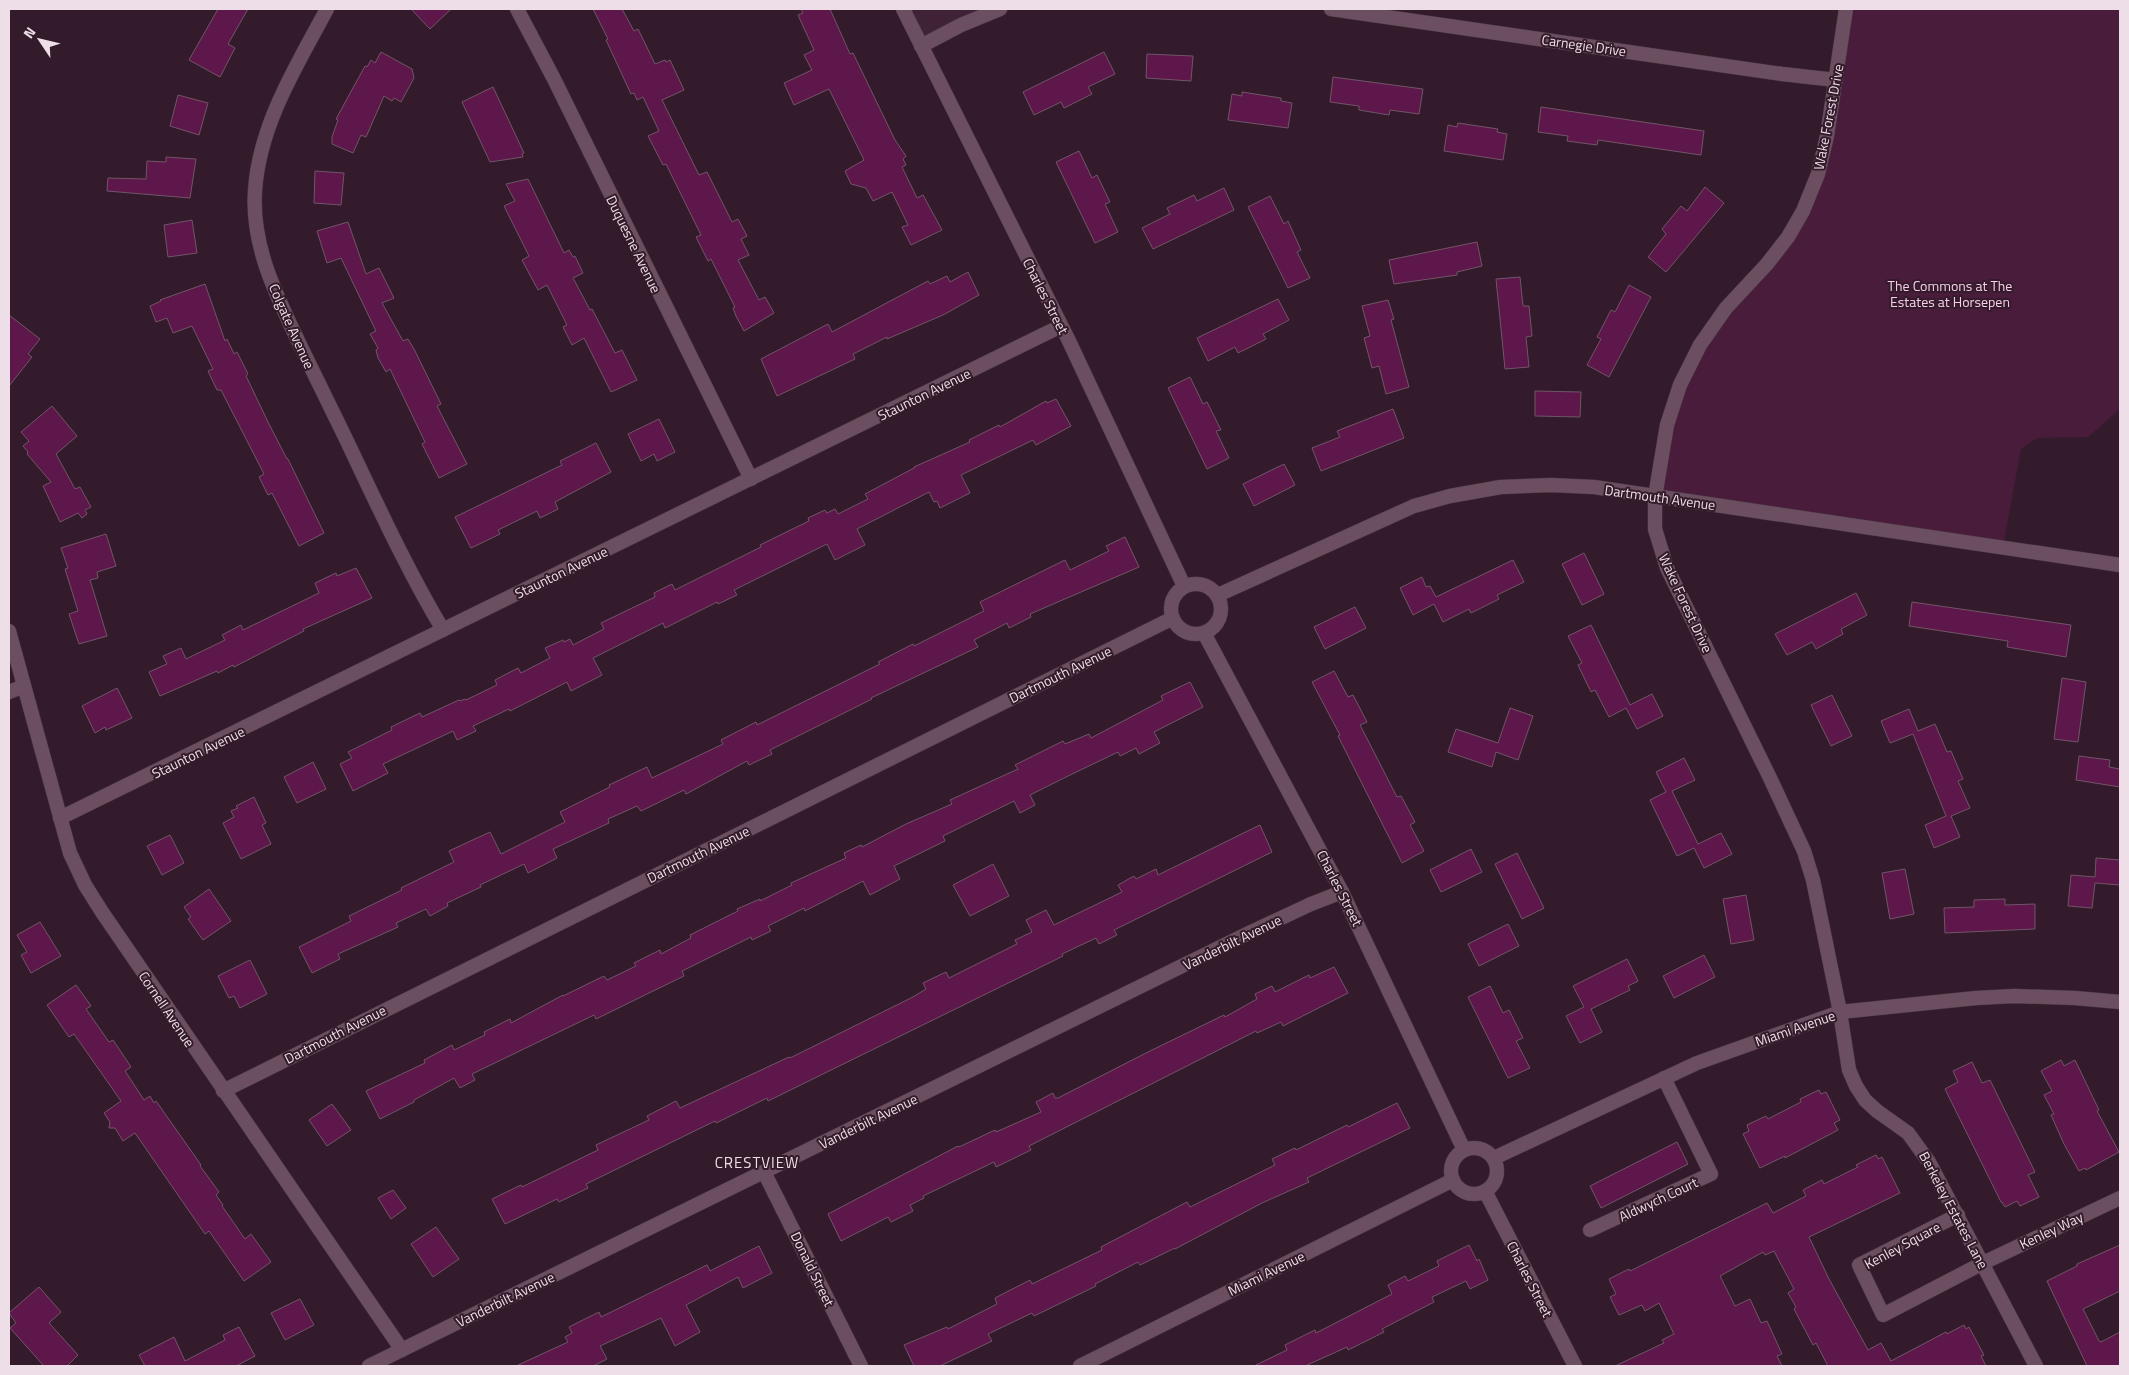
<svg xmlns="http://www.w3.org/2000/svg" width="2129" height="1375" font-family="'Titillium Web',sans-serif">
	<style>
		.built { fill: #402236 }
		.park { fill: #481c3a }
		.building { fill: #5e174b; stroke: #715567 }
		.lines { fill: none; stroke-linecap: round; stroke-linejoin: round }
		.minor-casing { stroke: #4d3946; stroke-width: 15 }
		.minor { stroke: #6b4f61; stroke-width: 14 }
		.labels { text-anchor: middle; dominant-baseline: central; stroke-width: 4; stroke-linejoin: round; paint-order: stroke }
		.street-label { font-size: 14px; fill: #eedee8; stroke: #331b2b }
		.park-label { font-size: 14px; fill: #f8cde8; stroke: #331b2b }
		.neighbourhood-label { font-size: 15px; letter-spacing: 1px; fill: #eedee8; stroke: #331b2b }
	</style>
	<rect width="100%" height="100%" fill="#331b2b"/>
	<path class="built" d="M902 9H1002L921 48Z"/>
	<path class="park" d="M1846 9H2120V409L2088 437 2037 438 2021 449 2003 546 1656 494 1688 366 1769 262 1812 189Z"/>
	<g class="building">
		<path d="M218 9H248L228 44 235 48 220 77 189 60Z"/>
		<path d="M411 9H451L430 29Z"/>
		<path d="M593 9H622L634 31 638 29 655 64 665 60 666 62 670 60 684 90 662 100 699 175 707 172 732 222 738 219 747 236 741 239 749 255 738 260 759 300 765 297 774 313 744 331 736 316 733 308 735 307 711 259 708 261 696 237 701 235 666 164 663 165 648 136 659 131 643 97 637 100 634 93 631 94 606 40 608 39Z"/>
		<path d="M801 9H830L850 54 853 53 895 140 906 156 903 159 906 165 902 167 917 198 923 195 942 230 911 245 902 227 908 225 892 192 873 201 866 188 851 184 845 171 864 160 829 89 794 105 784 83 812 70 804 55 814 50 798 15 803 13Z"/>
		<path d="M381 52 412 69 414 78 401 102 394 98 392 101 384 96 366 137 361 135 353 153 332 144V137L338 120 336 119 365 66 367 67 371 60 375 63Z"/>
		<path d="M1104 52 1115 74 1088 87 1092 94 1064 108 1061 102 1034 115 1023 92Z"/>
		<path d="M1147 54 1193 56 1191 81 1146 78Z"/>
		<path d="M1333 77 1423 89 1419 114 1390 110 1389 115 1359 110V106L1330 102Z"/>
		<path d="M493 87 524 153 522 154 523 157 490 162 462 102Z"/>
		<path d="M1242 92 1281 98V101L1292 103 1288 128 1228 120 1232 94 1242 96Z"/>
		<path d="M178 95 208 103 199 135 170 126Z"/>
		<path d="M1541 107 1704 131 1701 155 1598 140 1597 145 1567 141 1568 136 1538 132Z"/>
		<path d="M1458 123 1498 129 1497 132 1507 134 1503 160 1444 151 1448 125 1457 127Z"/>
		<path d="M1079 151 1092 178 1097 175 1110 202 1105 204 1118 232 1095 243 1056 162Z"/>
		<path d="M166 157 196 159 190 198 107 191 108 178 146 179 147 161 166 162Z"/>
		<path d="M315 171 344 173 341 205 314 203Z"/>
		<path d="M528 179 564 253 569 250 573 257 575 256 583 273 573 278 590 310 592 309 615 353 622 350 637 380 611 392 584 338 572 345 563 327 567 325 547 285 538 290 522 260 529 256 504 206 515 201 506 184Z"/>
		<path d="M1705 187 1724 203 1666 272 1648 257 1666 234 1662 229 1681 206 1687 211Z"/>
		<path d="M1224 188 1234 210 1153 249 1142 228 1170 214 1167 208 1194 195 1197 201Z"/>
		<path d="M1270 196 1284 224 1288 221 1301 250 1297 252 1310 278 1288 288 1248 207Z"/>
		<path d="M192 220 197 253 168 257 164 225Z"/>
		<path d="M348 222 366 274 379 268 394 298 382 303 403 341 408 339 415 351 441 404 437 406 467 464 439 478 422 444 425 442 390 369 386 372 378 358 376 350 378 348 370 334 376 331 341 258 327 263 317 231Z"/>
		<path d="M1477 242 1482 266 1457 272V275L1394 284 1389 260Z"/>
		<path d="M968 272 979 295 943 315 887 339V337L853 354 855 359 777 396 761 359 828 324 832 332 928 281 930 284 947 276 950 282Z"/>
		<path d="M1520 277 1523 306H1529L1532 336 1526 337 1529 367 1505 369 1496 279Z"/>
		<path d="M205 284 225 341 227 339 234 354 237 352 248 374 246 376 269 424 287 459H288L324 533 299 546 272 493 268 495 259 477 264 474 221 390H217L208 371 213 369 192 326 173 333 167 318 156 322 150 306 161 301 160 300Z"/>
		<path d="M1629 285 1651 297 1609 377 1587 365 1601 339 1597 337 1611 310 1615 312Z"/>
		<path d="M1278 299 1289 320 1263 334 1266 339 1238 353 1235 347 1208 361 1197 338Z"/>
		<path d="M1388 300 1394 319 1391 320 1409 387 1386 394 1379 366 1372 368 1364 338 1370 336 1362 306Z"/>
		<path d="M9 315 40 339 28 354 32 357 9 386Z"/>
		<path d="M1190 377 1203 404 1207 402 1221 430 1216 431 1229 458 1207 469 1168 388Z"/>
		<path d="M1535 391 1581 392 1580 417 1535 416Z"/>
		<path d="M1056 399 1071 426 1036 445 1033 440 961 475 970 493 940 508 937 501 934 502 929 492 857 529 865 545 835 560 827 544 734 590 737 595 718 604 717 602 665 628 663 623 593 658 602 675 571 691 567 682 510 711 509 709 473 726 476 731 457 740 453 731 383 764 388 773 353 791 340 764 352 758 348 752 392 730 391 727 420 713 422 717 459 700 460 701 465 699 466 700 497 685 495 680 518 668 521 673 550 658 545 648 563 640 564 642 570 639 573 645 604 629 601 623 655 597 654 593 672 584 675 590 761 547 760 545 809 521 808 518 825 510 827 513 835 509 838 514 868 499 865 494 914 468V467L970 442 969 440 999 425 1000 427 1046 401 1047 403Z"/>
		<path d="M52 406 77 436 56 454 75 489 80 487 91 507 85 510 87 514 82 518 78 513 60 522 43 486 51 482 27 454 28 452 23 446 29 441 21 432Z"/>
		<path d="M1393 409 1404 438 1321 471 1312 448 1340 437 1337 431Z"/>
		<path d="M659 419 675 452 657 461 654 454 641 461 628 434Z"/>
		<path d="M596 443 611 472 555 502 558 509 540 518 537 511 498 530 500 534 471 548 455 517 562 465 560 461Z"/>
		<path d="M1284 464 1295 485 1254 506 1243 484Z"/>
		<path d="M106 534 116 566 97 572 98 578 90 580 107 636 79 644 69 614 78 611 65 569 68 568 61 548Z"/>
		<path d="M1125 537 1139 567 1030 614 1031 617 1009 628 1007 623 974 640 978 647 871 698 872 699 770 750 772 754 749 765 747 761 686 794 684 790 641 811 637 806 608 819 609 823 553 849 557 858 528 873 524 864 480 885 481 887 447 903 448 906 430 916 426 909 396 923 398 927 338 954 340 959 312 973 299 947 351 921 349 916 402 890 401 888 454 862 449 851 490 832 501 854 565 822 560 812 610 787 609 785 647 767 652 778 723 744 721 740 756 722 757 725 880 664 878 662 913 644 914 646 984 611 980 602 1065 560 1070 570 1109 551 1106 546Z"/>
		<path d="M1584 553 1604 594 1582 605 1562 564Z"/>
		<path d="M1513 560 1524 582 1497 595 1499 599 1471 613 1469 609 1443 622 1434 604 1413 615 1400 588 1422 577 1426 587 1430 586 1436 597Z"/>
		<path d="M356 568 372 598 303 629 304 631 234 667 233 665 218 673 217 671 160 696 149 672 167 664 163 656 181 648 186 659 225 640 222 635 241 625 243 630 319 593 315 583 336 573 337 576Z"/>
		<path d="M1856 593 1867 615 1841 629 1843 634 1816 649 1812 642 1787 655 1775 634Z"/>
		<path d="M1912 602 2071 625 2066 657 2007 647 2008 641 1909 626Z"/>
		<path d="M1355 607 1366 628 1325 649 1314 627Z"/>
		<path d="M1591 625 1630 705 1652 694 1663 716 1637 729 1626 708 1609 717 1595 690 1591 692 1578 665 1582 663 1568 636Z"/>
		<path d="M1334 671 1348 697 1353 695 1367 722 1360 725 1397 797 1401 796 1415 822 1410 825 1424 851 1402 863 1338 736 1340 735 1312 682Z"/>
		<path d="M2062 678 2086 682 2078 742 2054 739Z"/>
		<path d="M1190 682 1203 707 1154 732 1160 743 1139 754 1136 748 1120 756 1118 752 1066 777 1030 795 1035 805 1020 813 1014 801 943 836 945 841 894 866 900 879 870 895 863 881 805 911 804 908 768 926 771 931 752 940 751 937 682 971 684 976 649 993 596 1019 594 1015 472 1074 475 1080 460 1088 454 1078 414 1100V1102L380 1119 366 1091 425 1063 424 1060 452 1045 454 1050 485 1035 484 1032 510 1019 511 1023 563 995V996L604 976 607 980 636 966 634 963 660 950 661 954 691 938 690 935 738 911 737 909 760 899V901L792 885 791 883 846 858 844 853 861 845 862 847 906 824 952 804 950 800 1018 769 1015 765 1063 741 1065 744 1089 734 1091 738 1163 700 1161 696Z"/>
		<path d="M117 688 132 718 106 730 105 727 95 733 82 706Z"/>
		<path d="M1832 695 1852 736 1831 746 1811 705Z"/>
		<path d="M1510 708 1533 716 1518 760 1496 752 1492 767 1448 752 1456 729 1498 743Z"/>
		<path d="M1909 709 1918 731 1935 724 1947 752 1951 751 1963 779 1958 781 1970 808 1951 816 1960 837 1934 848 1925 825 1946 816 1913 734 1890 743 1881 721Z"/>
		<path d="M2079 756 2110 760 2109 767 2120 769V787L2076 780Z"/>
		<path d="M1684 758 1695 780 1672 791 1698 844 1721 833 1732 854 1704 868 1694 848 1677 856 1650 800 1666 792 1656 772Z"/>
		<path d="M313 762 326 789 297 803 284 777Z"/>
		<path d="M254 797 266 823 262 825 271 844 241 859 223 823 234 817 231 811 238 808 236 806Z"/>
		<path d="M1260 825 1272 852 1114 930 1117 935 1099 944 1096 938 1062 954 1063 956 1051 962 768 1101 767 1098 716 1123 715 1121 586 1184 588 1188 559 1202 557 1199 505 1224 492 1199 521 1185 522 1187 598 1150 596 1145 649 1120 647 1116 676 1101 680 1108 789 1057 790 1058 913 997 926 989 923 983 946 972 949 978 1017 944 1015 940 1032 932 1026 920 1046 910 1054 925 1122 892 1118 885 1134 876 1136 879 1156 869 1158 875Z"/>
		<path d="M170 835 184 863 162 875 147 846Z"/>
		<path d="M1471 849 1482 872 1441 892 1430 870Z"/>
		<path d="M1517 853 1544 908 1522 919 1495 864Z"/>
		<path d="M2096 858 2120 860V885L2095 883 2092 908 2068 906 2071 875 2095 877Z"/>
		<path d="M993 864 1009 896 970 916 953 885Z"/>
		<path d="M1905 869 1914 914 1890 919 1882 873Z"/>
		<path d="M209 889 231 921 203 940 188 919 191 917 184 907Z"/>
		<path d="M1746 895 1754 940 1731 944 1723 899Z"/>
		<path d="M2005 899V905L2035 904V929L1945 933 1944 908 1974 907V900Z"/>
		<path d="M40 922 61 956 31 973 21 955 27 952 17 935Z"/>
		<path d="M1508 924 1519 946 1479 966 1468 944Z"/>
		<path d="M1704 955 1715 977 1674 998 1663 976Z"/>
		<path d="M1627 959 1638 981 1628 986 1630 990 1591 1009 1602 1032 1580 1043 1566 1016 1584 1007 1573 986Z"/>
		<path d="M250 960 267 994 240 1008 234 996 229 998 218 976Z"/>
		<path d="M1334 967 1348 993 1283 1026 1281 1022 1257 1033 1256 1031 1029 1146 1031 1150 996 1167 994 1162 923 1196 924 1198 910 1205 913 1211 891 1222 888 1217 841 1241 828 1214 958 1146 959 1147 995 1130 996 1132 1041 1112 1036 1102 1053 1093 1055 1098H1058L1150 1051 1224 1015 1225 1017 1257 999 1255 994 1272 986 1275 992 1309 975 1310 978Z"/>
		<path d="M76 985 91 1006 86 1009 109 1042 113 1040 131 1067 125 1071 144 1100 150 1096 154 1103 156 1101 201 1165 200 1166 219 1192 216 1195 223 1205 222 1206 245 1239 251 1234 271 1262 244 1281 209 1231 205 1234 135 1133 123 1141 115 1128H109L110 1122 104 1113 121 1101 74 1034 69 1037 47 1005Z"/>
		<path d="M1490 986 1503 1013 1509 1010 1523 1038 1516 1041 1530 1068 1508 1078 1468 997Z"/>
		<path d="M2061 1060 2064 1066 2075 1060 2099 1110 2097 1111 2119 1152 2086 1170 2085 1168 2079 1171 2064 1144 2051 1115 2054 1114 2044 1095 2052 1091 2041 1071Z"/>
		<path d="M1972 1062 1982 1083 1990 1080 2035 1172 2028 1175 2039 1197 2020 1206 2017 1201 2005 1207 2002 1202H2001L1945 1089 1958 1082 1953 1071Z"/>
		<path d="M1819 1090 1821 1094 1826 1092 1840 1120 1834 1123 1838 1130 1785 1158V1156L1760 1168 1743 1134 1749 1131 1747 1125 1766 1116 1768 1119 1801 1102 1800 1099Z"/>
		<path d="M1397 1103 1410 1128 1307 1178 1309 1182 1262 1203 1175 1249V1248L1140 1265 1138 1262 1095 1284 1096 1286 1034 1316 1032 1313 988 1334 992 1341 940 1366H914L904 1345 947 1327 948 1329 997 1304 995 1298 1030 1280 1032 1284 1102 1250 1101 1247 1187 1202 1190 1207 1275 1165 1272 1159 1295 1148 1296 1150 1347 1125 1348 1127Z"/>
		<path d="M332 1104 351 1130 327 1146 309 1120Z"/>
		<path d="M1677 1142 1688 1164 1601 1208 1590 1186Z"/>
		<path d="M1876 1155 1878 1159 1882 1157 1900 1193 1809 1237 1829 1279 1868 1350 1881 1343 1891 1361 1946 1332 1947 1334 1964 1325 1966 1329 1969 1327 1984 1355 1981 1356 1986 1366H1828L1816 1343 1813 1345 1794 1309 1796 1307 1788 1293 1794 1289 1774 1251 1765 1255 1763 1252 1720 1276 1735 1306 1750 1299 1761 1323 1767 1321 1782 1354 1777 1356 1782 1366H1615L1664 1343 1662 1340 1674 1334 1659 1303 1645 1311 1642 1305 1619 1315 1610 1297 1616 1294 1609 1279 1629 1269 1630 1271 1767 1203 1773 1213 1806 1196 1803 1190 1822 1180 1824 1184 1858 1167 1856 1165Z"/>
		<path d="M393 1190 406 1208 391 1219 378 1198Z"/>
		<path d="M436 1227 459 1259 433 1277 411 1244Z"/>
		<path d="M1469 1245 1477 1261 1479 1259 1488 1280 1470 1289 1466 1281 1432 1297 1434 1302 1382 1329 1384 1332 1348 1350 1347 1347 1305 1366H1254L1287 1350 1285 1345 1315 1330 1316 1333 1392 1294 1388 1285 1405 1276 1408 1281 1439 1266 1437 1261Z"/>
		<path d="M2120 1245V1291L2083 1309 2099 1341 2101 1342 2120 1332V1366H2087L2047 1281 2077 1266V1264Z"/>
		<path d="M759 1246 772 1273 743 1288 738 1277 686 1305 700 1332 675 1346 661 1318 600 1346 607 1359 593 1366H516L568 1342 565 1337 572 1333 569 1327 599 1312 601 1317 707 1265 710 1271Z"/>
		<path d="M39 1287 61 1312 49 1323 78 1355 67 1366H44L10 1328 16 1323 9 1313Z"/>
		<path d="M300 1299 314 1325 285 1340 271 1313Z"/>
		<path d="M239 1327 255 1356 236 1366H145L139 1355 174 1337 185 1361 225 1340 223 1335Z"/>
	</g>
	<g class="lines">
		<g class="minor-casing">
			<g id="minor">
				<path d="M327 9C297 65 259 125 255 191 251 247 278 299 302 349 316 378 331 408 345 437 376 502 406 568 443 630"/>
				<path d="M517 9 554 79 751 479"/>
				<path d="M903 9 1069 341 1184 586"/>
				<path d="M1331 9 1782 74 1836 80"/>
				<path d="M1846 9 1827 136 1818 174 1803 211 1788 237 1767 264 1726 308 1700 345 1680 385 1667 425 1655 497V529L1667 568 1770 778 1804 851 1813 880 1840 1012 1849 1070 1856 1086 1865 1100 1877 1111 1908 1133 1929 1162 2036 1366"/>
				<path d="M921 46 961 25 1000 9"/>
				<circle cx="1196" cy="609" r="25"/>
				<path d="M1218 595 1414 506 1450 496 1501 487 1551 485 1594 487 2120 565"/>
				<path d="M9 631 70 853 85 885 102 912 402 1350"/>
				<path d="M1204 633 1342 892 1464 1150"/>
				<path d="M9 692 24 686"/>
				<path d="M60 818 1061 326"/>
				<path d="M223 1091 1173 618"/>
				<circle cx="1474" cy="1171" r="23"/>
				<path d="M1494 1158 1697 1063 1840 1012 1976 998 2015 996 2075 998 2120 1002"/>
				<path d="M764 1172 861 1366"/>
				<path d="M1485 1191 1575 1366"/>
				<path d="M1958 1215 1859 1265 1883 1315 1983 1263 2120 1198"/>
				<path d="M1590 1230 1711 1174 1664 1078"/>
				<path d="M369 1366 1249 933 1311 904 1342 892"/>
				<path d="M1080 1366 1453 1180"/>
			</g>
		</g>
		<use href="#minor" class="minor"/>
	</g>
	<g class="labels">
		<g class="street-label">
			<text transform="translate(1584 45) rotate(8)">Carnegie Drive</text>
			<text transform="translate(1828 117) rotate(-79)">Wake Forest Drive</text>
			<text transform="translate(634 244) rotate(64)">Duquesne Avenue</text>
			<text transform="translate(1046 296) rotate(63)">Charles Street</text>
			<text transform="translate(292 326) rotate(66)">Colgate Avenue</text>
			<text transform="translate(924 394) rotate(-26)">Staunton Avenue</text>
			<text transform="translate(1660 497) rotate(8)">Dartmouth Avenue</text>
			<text transform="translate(561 572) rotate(-26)">Staunton Avenue</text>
			<text transform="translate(1686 603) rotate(65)">Wake Forest Drive</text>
			<text transform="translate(1060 674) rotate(-26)">Dartmouth Avenue</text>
			<text transform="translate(198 752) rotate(-26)">Staunton Avenue</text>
			<text transform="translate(698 854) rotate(-26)">Dartmouth Avenue</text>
			<text transform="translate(1340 888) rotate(63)">Charles Street</text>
			<text transform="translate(1232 942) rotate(-26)">Vanderbilt Avenue</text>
			<text transform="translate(167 1009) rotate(56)">Cornell Avenue</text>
			<text transform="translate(1795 1028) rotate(-19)">Miami Avenue</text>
			<text transform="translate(335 1034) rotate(-27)">Dartmouth Avenue</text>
			<text transform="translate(868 1121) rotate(-26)">Vanderbilt Avenue</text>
			<text transform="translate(1658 1199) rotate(-25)">Aldwych Court</text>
			<text transform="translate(1954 1210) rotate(62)">Berkeley Estates Lane</text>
			<text transform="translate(2051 1230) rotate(-25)">Kenley Way</text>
			<text transform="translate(1902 1245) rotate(-28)">Kenley Square</text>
			<text transform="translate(813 1269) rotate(64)">Donald Street</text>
			<text transform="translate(1266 1273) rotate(-26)">Miami Avenue</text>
			<text transform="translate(1530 1279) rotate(63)">Charles Street</text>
			<text transform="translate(505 1299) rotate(-26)">Vanderbilt Avenue</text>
		</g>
		<g class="park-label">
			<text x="1950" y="285">The Commons at The<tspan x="1950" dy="16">Estates at Horsepen</tspan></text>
		</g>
		<g class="neighbourhood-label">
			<text x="757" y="1162">CRESTVIEW</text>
		</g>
	</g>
	<rect width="2129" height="1375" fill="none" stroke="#eedee8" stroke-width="20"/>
	<g transform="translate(40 40) rotate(305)" stroke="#331b2b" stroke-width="4" paint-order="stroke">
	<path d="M0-4L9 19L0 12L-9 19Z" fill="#eedee8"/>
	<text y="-8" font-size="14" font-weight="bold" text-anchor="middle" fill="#eedee8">N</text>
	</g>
</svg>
